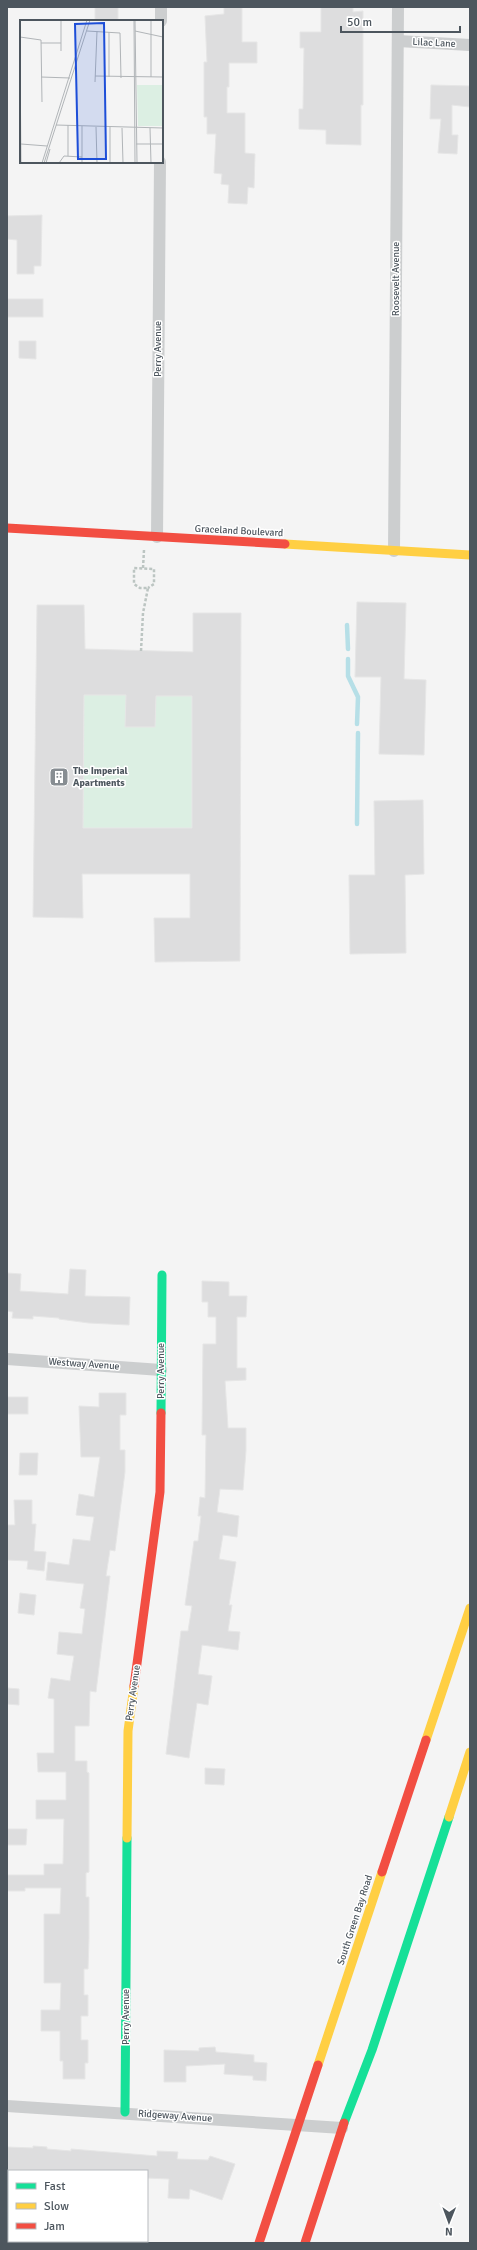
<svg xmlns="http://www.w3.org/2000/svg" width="477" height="2250" font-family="Signika,sans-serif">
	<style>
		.green { fill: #dcefe3 }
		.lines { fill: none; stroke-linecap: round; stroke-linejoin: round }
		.stream { stroke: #b6dfe7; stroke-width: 4.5 }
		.building { fill: #ddddde; stroke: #e6e6e6; fill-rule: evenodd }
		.path { stroke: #bcc5c2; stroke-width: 2.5; stroke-dasharray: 3 2; stroke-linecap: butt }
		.street { stroke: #cccecf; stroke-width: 12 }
		.fast { stroke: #16e098; stroke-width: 9 }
		.slow { stroke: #ffcf43; stroke-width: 9 }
		.jam { stroke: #f24e42; stroke-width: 9 }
		.labels { text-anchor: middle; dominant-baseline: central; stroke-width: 3; stroke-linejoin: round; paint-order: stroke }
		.street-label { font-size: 10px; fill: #4d565e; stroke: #fff }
		.poi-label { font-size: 10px; font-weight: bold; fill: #4d565e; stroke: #fff; text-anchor: start }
		.inset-road { fill: none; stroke: #b1b5b8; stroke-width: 1 }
		.view { fill: #1d4ed8; fill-opacity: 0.15; stroke: #1d4ed8; stroke-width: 2 }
		.inset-edge { fill: none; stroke: #4d565e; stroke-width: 2 }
	</style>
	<rect width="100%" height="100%" fill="#f4f4f4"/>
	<path class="green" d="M84 695H126V727H155L156 696H192V828H83Z"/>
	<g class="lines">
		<g class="stream">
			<path d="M347 625 348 649"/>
			<path d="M348 659V676L358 697 357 724"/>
			<path d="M357 824 358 733"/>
		</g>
	</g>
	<g class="building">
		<rect x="95" y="7" width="23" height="14"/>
		<path d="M224 7H242V42H257V63H229V87H227V113H245V153L255 154 254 188 248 187 247 204 228 203 229 185 221 184 222 174 214 173 216 134H207V117H204V62H207L205 16 224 14Z"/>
		<path d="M321 7H353V12L363 11V105H361V145L326 144V130L299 129V109H303L304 48H300V32H321Z"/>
		<path d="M431 85 470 86V107L452 105V135H458L457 154 438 153 441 119H430Z"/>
		<path d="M42 215 41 266H34V274H17V240L7 239V216Z"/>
		<rect x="7" y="299" width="36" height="18"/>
		<path d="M19 341H36V359L19 358Z"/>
		<path d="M357 602 406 603 404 679 426 680 424 755 379 754 381 677H355Z"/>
		<path d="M37 605H84L85 649 193 652V613H241L240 961 155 962 154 918H190V874H82L83 918 33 917ZM84 695H126L125 727H155L156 696H192V828H83Z"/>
		<path d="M423 800 424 874 405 875 406 953 350 954 349 875H375L374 801Z"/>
		<path d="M70 1269 86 1270 85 1296 130 1297 129 1325 89 1323 59 1319V1318L33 1316V1319L12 1318 13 1312 7 1311V1273L21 1274 20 1291 68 1294Z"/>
		<path d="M202 1281 229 1282V1296H247L246 1317H237V1368H246V1380L225 1381 228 1428H246V1450L243 1490 220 1489 217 1512 239 1516 237 1537 223 1535 219 1559 236 1562 229 1605H232L228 1631 240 1632 238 1650 202 1645 198 1674 212 1676 208 1705 197 1703 189 1758 166 1754 181 1631H188L192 1606 185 1605 194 1541H198L201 1516H198L200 1497 205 1498 206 1435H202L203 1344H216V1317H208V1302H202Z"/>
		<path d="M99 1393H126V1415H120V1450H125V1472L115 1551 110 1550 106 1576H110L96 1692 90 1691 89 1726H75V1761H87V1772L89 1773V1872L86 1873V1897H89V1937L88 1969H84V1995H88V2016H81V2040H88V2063H85V2079H63V2061H60V2031H41V2010H60L61 1983H44V1914H60L61 1888H25V1891H7V1875H44V1864H63L64 1819H36V1800H66V1772H38L37 1753H54V1699L48 1698 51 1678 70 1681 74 1656 57 1654 59 1632 82 1634 85 1609 80 1608 84 1584 46 1580 48 1562 69 1565 73 1539 90 1541 94 1517 76 1515 79 1494 94 1497 100 1457H81L79 1406 99 1407Z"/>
		<rect x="7" y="1397" width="21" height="17"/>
		<path d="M20 1453H38L37 1475H19Z"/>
		<path d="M14 1500H32V1524H36L34 1551 46 1552 44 1571 27 1569 28 1561 7 1560V1525H15Z"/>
		<path d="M20 1593 36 1595 34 1615 18 1613Z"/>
		<path d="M7 1688 19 1689V1705L7 1704Z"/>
		<path d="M205 1768 225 1769 224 1785 205 1784Z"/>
		<path d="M7 1829H27L26 1845H7Z"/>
		<path d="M215 2047 216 2052 254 2055V2062L267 2063 266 2081 253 2080V2076L224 2074 225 2064 186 2066V2082H164V2050L199 2051V2048Z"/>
		<path d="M33 2146 47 2147V2149L71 2151V2149L157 2156V2151L178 2152 177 2159 208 2160 210 2156 235 2164 222 2200 190 2189 189 2199 168 2198 169 2179 147 2178V2171L7 2170V2147L33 2148Z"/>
	</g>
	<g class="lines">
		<g class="path">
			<path d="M143 568 144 550"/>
			<path d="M141 651 143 613 148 588H140L134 584V568L154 569V584L148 588"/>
		</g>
		<g class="street">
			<path d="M161 21V7"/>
			<path d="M398 41 470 45"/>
			<path d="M157 537 160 162"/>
			<path d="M394 551 398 7"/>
			<path d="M7 1359 161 1370"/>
			<path d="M7 2106 342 2128"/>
		</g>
		<g class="fast">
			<path d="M161 1413 162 1275"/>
			<path d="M125 2112 127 1838"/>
			<path d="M344 2123 372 2050 449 1817"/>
		</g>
		<g class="slow">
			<path d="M285 544 470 555"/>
			<path d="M426 1740 470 1608"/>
			<path d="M449 1817 470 1752"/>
			<path d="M127 1838 128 1731 134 1686"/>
			<path d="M318 2065 382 1872"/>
		</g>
		<g class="jam">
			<path d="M7 528 285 544"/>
			<path d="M134 1686 160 1492 161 1413"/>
			<path d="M382 1872 426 1740"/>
			<path d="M259 2243 318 2065"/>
			<path d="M305 2243 344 2123"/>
		</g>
	</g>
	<defs>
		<g id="building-square" transform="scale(1)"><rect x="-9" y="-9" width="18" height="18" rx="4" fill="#878d92" stroke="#fff"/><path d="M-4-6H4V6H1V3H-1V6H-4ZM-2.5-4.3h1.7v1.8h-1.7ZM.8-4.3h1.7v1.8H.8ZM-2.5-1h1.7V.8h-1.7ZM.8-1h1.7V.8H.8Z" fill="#fff"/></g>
	</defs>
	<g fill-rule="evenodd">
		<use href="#building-square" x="59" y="777"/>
	</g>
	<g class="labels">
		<g class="street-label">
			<text transform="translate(434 43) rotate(3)">Lilac Lane</text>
			<text transform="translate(396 279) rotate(-90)">Roosevelt Avenue</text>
			<text transform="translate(158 349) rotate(-90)">Perry Avenue</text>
			<text transform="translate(239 531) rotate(3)">Graceland Boulevard</text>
			<text transform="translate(84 1364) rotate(4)">Westway Avenue</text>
			<text transform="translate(161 1371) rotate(-90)">Perry Avenue</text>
			<text transform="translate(133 1693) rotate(-82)">Perry Avenue</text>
			<text transform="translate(355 1920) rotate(-72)">South Green Bay Road</text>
			<text transform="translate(126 2017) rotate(-90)">Perry Avenue</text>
			<text transform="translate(175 2116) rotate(4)">Ridgeway Avenue</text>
		</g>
		<g class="poi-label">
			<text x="73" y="771">The Imperial<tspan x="73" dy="12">Apartments</tspan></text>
		</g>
	</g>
	<g transform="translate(20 20)">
		<rect width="143" height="143" fill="#f4f4f4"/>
		<path d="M117 65H143V106H118Z" fill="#dcefe3"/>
		<path class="inset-road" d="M41 0V31M114 0 115 143M115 0 117 143M131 0V57M67 11 100 13 101 58M115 11 143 17M0 17 21 20 22 82M21 23H41M0 42 1 143M75 56 143 57M21 57 50 58M89 57V12M75 62 77 11M36 105 143 108M48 105V136M62 106V143M76 107 77 143M90 107V143M102 108 103 143M130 108 131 143M1 124 27 126M116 124H143M22 143 67 0M24 143 70 0M26 143 30 129M39 143 44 136 62 137"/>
		<path class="view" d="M84 3 86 139H58L55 4Z"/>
		<rect width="143" height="143" class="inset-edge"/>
	</g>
	<rect width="477" height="2250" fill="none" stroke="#4d565e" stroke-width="16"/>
	<rect x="8" y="2170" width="140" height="72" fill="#ffffff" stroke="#b8bbbf"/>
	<rect x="16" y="2183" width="20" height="6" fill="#16e098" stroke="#b8bbbf"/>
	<text x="44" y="2190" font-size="12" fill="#4d565e">Fast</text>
	<rect x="16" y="2203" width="20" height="6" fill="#ffcf43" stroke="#b8bbbf"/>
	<text x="44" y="2210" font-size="12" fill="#4d565e">Slow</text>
	<rect x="16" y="2223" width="20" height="6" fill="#f24e42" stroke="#b8bbbf"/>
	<text x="44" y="2230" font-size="12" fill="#4d565e">Jam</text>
	<g transform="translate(449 2222) rotate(181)" stroke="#ffffff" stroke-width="3" paint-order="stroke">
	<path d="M0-3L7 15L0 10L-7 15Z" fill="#4d565e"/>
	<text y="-6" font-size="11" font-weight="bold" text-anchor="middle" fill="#4d565e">N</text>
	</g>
	<path d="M341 26v6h119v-6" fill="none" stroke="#4d565e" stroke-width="2"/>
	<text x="347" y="26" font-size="12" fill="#4d565e" stroke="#ffffff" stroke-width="3" paint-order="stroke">50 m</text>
</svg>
